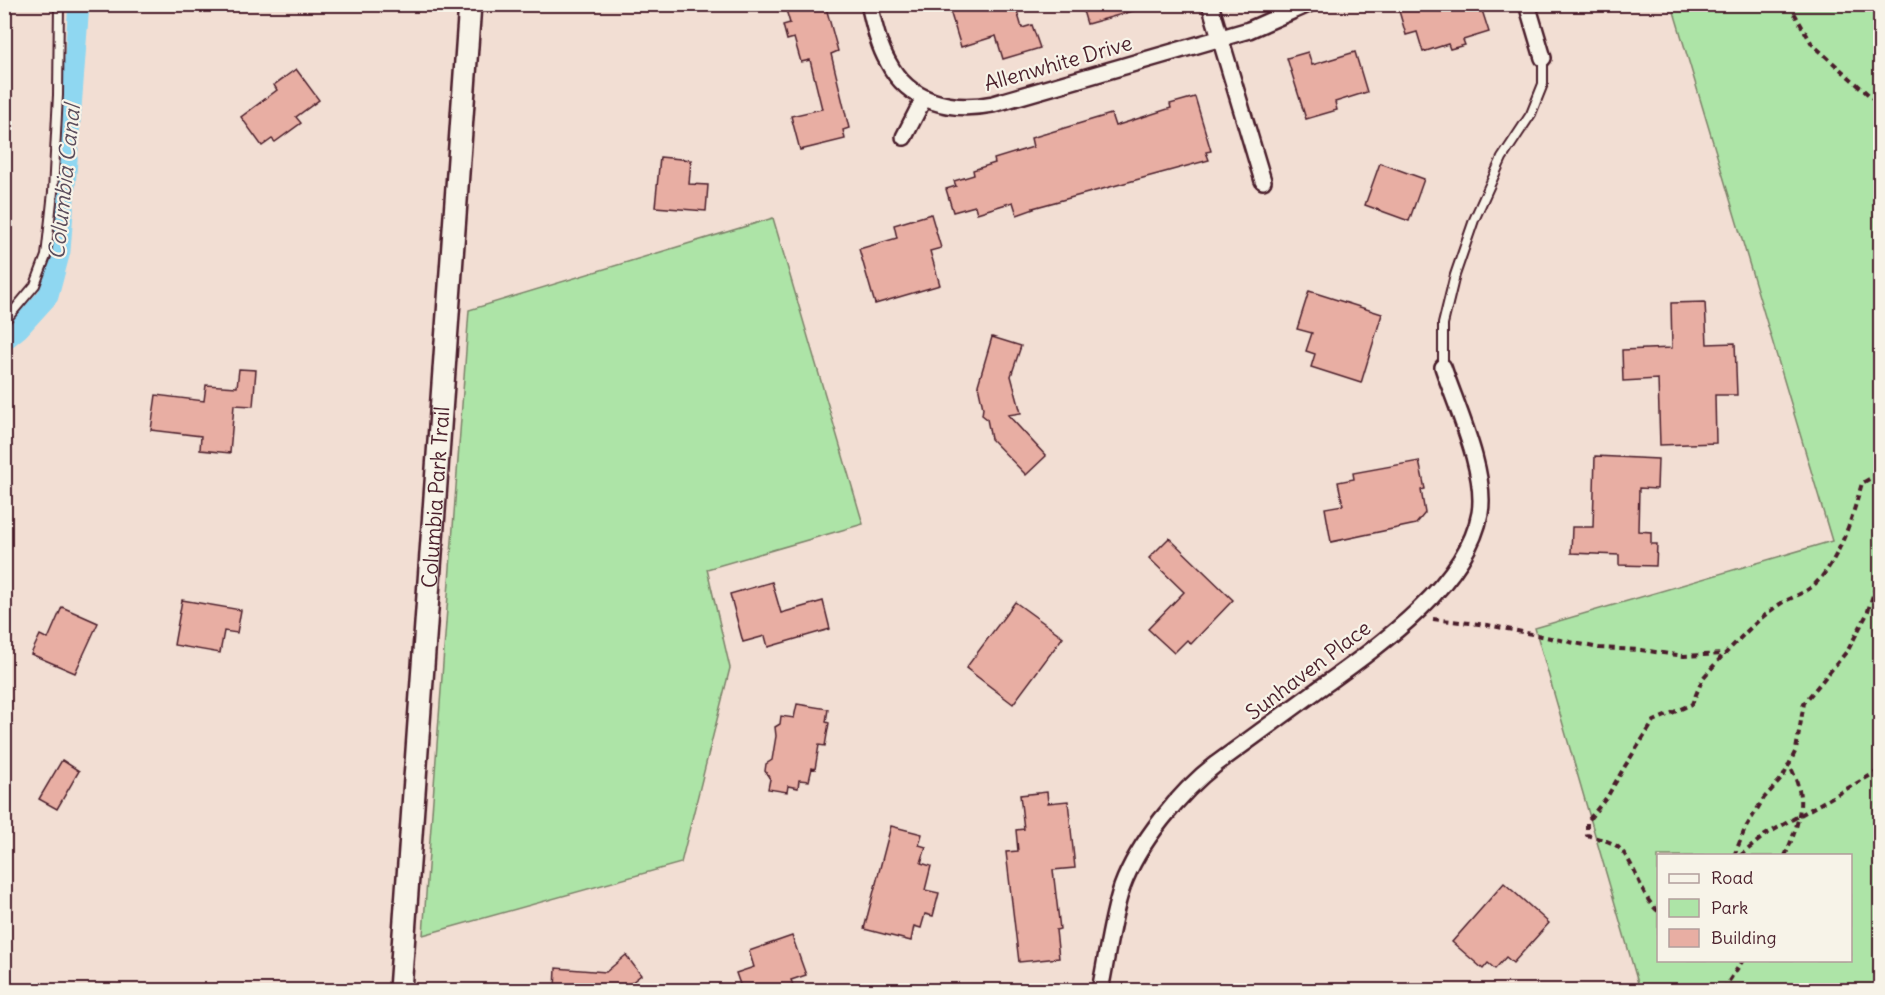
<svg xmlns="http://www.w3.org/2000/svg" width="1885" height="995" font-family="Delius,sans-serif">
	<style>
		.green { fill: #ade4a7; stroke: #7c8269; stroke-width: 1.5; fill-rule: evenodd }
		.lines { fill: none; stroke-linecap: round; stroke-linejoin: round }
		.canal { stroke: #8fd7f1; stroke-width: 21 }
		.building { fill: #e8aea3; stroke: #4a1f2b; stroke-width: 1.5 }
		.service-casing { stroke: #4a1f2b; stroke-width: 12 }
		.minor-casing { stroke: #4a1f2b; stroke-width: 20 }
		.secondary-casing { stroke: #4a1f2b; stroke-width: 26 }
		.path { stroke: #4a1f2b; stroke-width: 4; stroke-dasharray: 6 4.5; stroke-linecap: butt }
		.service { stroke: #f7f3e8; stroke-width: 8 }
		.minor { stroke: #f7f3e8; stroke-width: 15 }
		.secondary { stroke: #f7f3e8; stroke-width: 21 }
		.labels { text-anchor: middle; dominant-baseline: central; stroke-width: 4.5; stroke-linejoin: round; paint-order: stroke }
		.street-label { font-size: 21px; fill: #4a1f2b; stroke: #f7f3e8 }
		.water-label { font-size: 22px; font-style: italic; fill: #5b4d5c; stroke: #f7f3e8 }
	</style>
	<rect width="100%" height="100%" fill="#f2ded3"/>
	<filter id="ink" filterUnits="userSpaceOnUse"><feTurbulence type="fractalNoise" baseFrequency=".0167" numOctaves="2"/><feDisplacementMap in="SourceGraphic" scale="12" xChannelSelector="R" yChannelSelector="G"/><feConvolveMatrix kernelMatrix="1 2 1 2 8 2 1 2 1" color-interpolation-filters="sRGB"/></filter>
	<g filter="url(#ink)">
		<g class="green">
			<path d="M1672 5H1880V990H1640L1535 628 1832 541ZM1658 856H1850V960H1658Z"/>
			<path d="M773 218 863 524 707 569 730 668 681 863 423 935 469 310Z"/>
		</g>
		<g class="lines">
			<path class="canal" d="M4 340 19 328 48 296 60 251 79 4"/>
		</g>
		<g class="building">
			<path d="M803 4H825L838 51 831 54 849 128 843 130 845 139 800 150 791 116 822 109 810 60 801 62 794 38 787 40 783 25 790 23 786 10Z"/>
			<path d="M948 4H1015L1022 28 1032 25 1040 48 1003 59 996 36 961 47Z"/>
			<path d="M1081 4H1139L1140 9 1087 24Z"/>
			<path d="M1397 4H1480L1489 32 1463 40 1465 45 1450 49 1448 44 1423 52 1417 32 1406 35Z"/>
			<path d="M1308 52 1312 65 1355 52 1367 92 1335 102 1337 110 1306 119 1287 58Z"/>
			<path d="M296 69 319 100 296 117 301 123 275 142 272 139 262 146 241 117 277 90 274 85Z"/>
			<path d="M1195 97 1211 151 1206 152 1209 160 1033 208 1034 209 1017 215 1013 202 977 213 975 206 953 212 946 189 956 186 954 181 974 175 973 170 995 163 994 159 1033 147 1031 138 1111 114 1115 126 1171 108 1170 104Z"/>
			<path d="M660 157 691 160 689 184 708 185 706 211 655 207Z"/>
			<path d="M1380 163 1424 179 1409 221 1365 205Z"/>
			<path d="M931 214 941 248 930 251 940 285 875 304 859 249 897 238 894 225Z"/>
			<path d="M1309 291 1382 314 1361 383 1311 367 1315 354 1306 351 1312 333 1297 329Z"/>
			<path d="M1705 302 1707 344 1735 343 1737 395H1715L1716 443 1660 445 1658 379 1623 381 1622 350 1672 348 1671 303Z"/>
			<path d="M992 337 1021 346 1011 376 1021 413 1008 415 1046 456 1026 475 991 439 987 419 982 415 983 408 978 385Z"/>
			<path d="M239 369 256 370 253 406 234 405 230 453 200 450 201 436 151 430 156 395 204 401 206 385 237 387Z"/>
			<path d="M1595 456 1658 459 1657 489 1639 488 1638 531 1651 532V544H1657L1656 566 1619 565V555L1571 553 1572 527H1593Z"/>
			<path d="M1419 461 1425 489 1421 490 1425 513 1416 524 1331 542 1325 508 1343 505 1338 482 1354 479 1353 473Z"/>
			<path d="M1169 538 1233 600 1191 644 1187 640 1174 653 1148 629 1184 592 1149 558Z"/>
			<path d="M772 582 781 613 823 601 830 629 768 647 765 636 743 642 730 594Z"/>
			<path d="M182 600 241 610 237 633 224 631 220 653 174 645Z"/>
			<path d="M1015 602 1063 637 1013 704 966 668Z"/>
			<path d="M62 607 98 623 75 673 31 654 40 635 48 639Z"/>
			<path d="M797 704 828 709 826 722 829 723 825 746 819 745 815 769 812 768 809 781 799 780 798 788 788 786 787 792 768 789 770 779 765 771 766 764 772 760 776 736 775 727 780 724 781 716 794 718Z"/>
			<path d="M62 760 79 771 57 809 39 799Z"/>
			<path d="M1047 792 1048 803 1068 801 1075 868 1053 870 1060 929 1056 930 1059 958 1019 962 1006 852 1018 851 1016 830 1024 829 1020 795Z"/>
			<path d="M891 826 922 834 919 845 926 847 921 863 931 866 925 890 939 893 933 916 925 914 921 928 914 926 911 941 864 929Z"/>
			<path d="M1504 883 1549 923 1513 963 1506 957 1495 969 1488 963 1483 969 1452 942Z"/>
			<path d="M792 936 806 975 791 980 795 990H742L736 973 754 967 749 951Z"/>
			<path d="M626 955 641 975 622 990H555L556 968 606 972Z"/>
		</g>
		<g class="lines">
			<g class="service-casing">
				<g id="service">
					<path d="M4 322 35 285 46 256 53 192 58 95 59 4"/>
					<path d="M1443 367V324L1455 275 1474 220 1502 158 1531 114 1543 84V58"/>
				</g>
			</g>
			<g class="minor-casing">
				<g id="minor">
					<path d="M869 4C874 24 878 45 888 62 909 103 952 112 993 104L1249 30 1308 4"/>
					<path d="M1210 4 1263 181"/>
					<path d="M1527 4 1543 58"/>
					<path d="M904 137 924 98"/>
					<path d="M1100 990C1107 957 1111 920 1122 887 1138 843 1180 792 1216 764 1250 739 1283 715 1316 691 1373 650 1467 586 1480 513 1487 472 1456 406 1443 367"/>
				</g>
			</g>
			<g class="secondary-casing">
				<g id="secondary">
					<path id="s1" d="M400 990 470 4"/>
				</g>
			</g>
			<g class="path">
				<path d="M1789 4 1812 44 1880 105"/>
				<path d="M1433 619 1488 625 1599 648 1641 650 1684 656 1725 654C1742 636 1759 618 1780 604 1791 597 1807 593 1816 583 1840 559 1853 515 1862 483L1880 473"/>
				<path d="M1734 856 1745 829 1764 798 1783 777 1796 750 1804 703 1848 650 1867 614 1880 573"/>
				<path d="M1740 856 1765 835 1880 770"/>
				<path d="M1785 856C1794 835 1805 809 1798 786 1796 778 1792 771 1789 763"/>
				<path d="M1658 911C1641 898 1636 863 1618 847 1611 841 1596 838 1587 835V822L1607 797 1625 766 1654 721 1692 704 1703 678 1724 654"/>
				<path d="M1723 990 1743 960"/>
			</g>
			<use href="#service" class="service"/>
			<use href="#minor" class="minor"/>
			<use href="#secondary" class="secondary"/>
		</g>
	</g>
	<g class="labels">
		<g class="street-label">
			<text transform="translate(1058 63) rotate(-16)">Allenwhite Drive</text>
			<text stroke="none"><textPath href="#s1" startOffset="494">Columbia Park Trail</textPath></text>
			<text transform="translate(1308 670) rotate(-37)">Sunhaven Place</text>
		</g>
		<g class="water-label">
			<text transform="translate(64 182) rotate(-84)">Columbia Canal</text>
		</g>
	</g>
	<rect width="1885" height="995" fill="none" stroke="#f7f3e8" stroke-width="24"/>
	<rect x="12" y="12" width="1861" height="971" fill="none" stroke="#4a1f2b" stroke-width="2" filter="url(#ink)"/>
	<rect x="1657" y="854" width="195" height="108" fill="#f7f3e8" stroke="#b29e9c" stroke-width="1.5"/>
	<rect x="1669" y="874" width="30" height="9" fill="#f7f3e8" stroke="#b29e9c" stroke-width="1.5"/>
	<text x="1711" y="884" font-size="18" fill="#4a1f2b">Road</text>
	<rect x="1669" y="899" width="30" height="18" fill="#ade4a7" stroke="#b29e9c" stroke-width="1.5"/>
	<text x="1711" y="914" font-size="18" fill="#4a1f2b">Park</text>
	<rect x="1669" y="929" width="30" height="18" fill="#e8aea3" stroke="#b29e9c" stroke-width="1.5"/>
	<text x="1711" y="944" font-size="18" fill="#4a1f2b">Building</text>
</svg>
